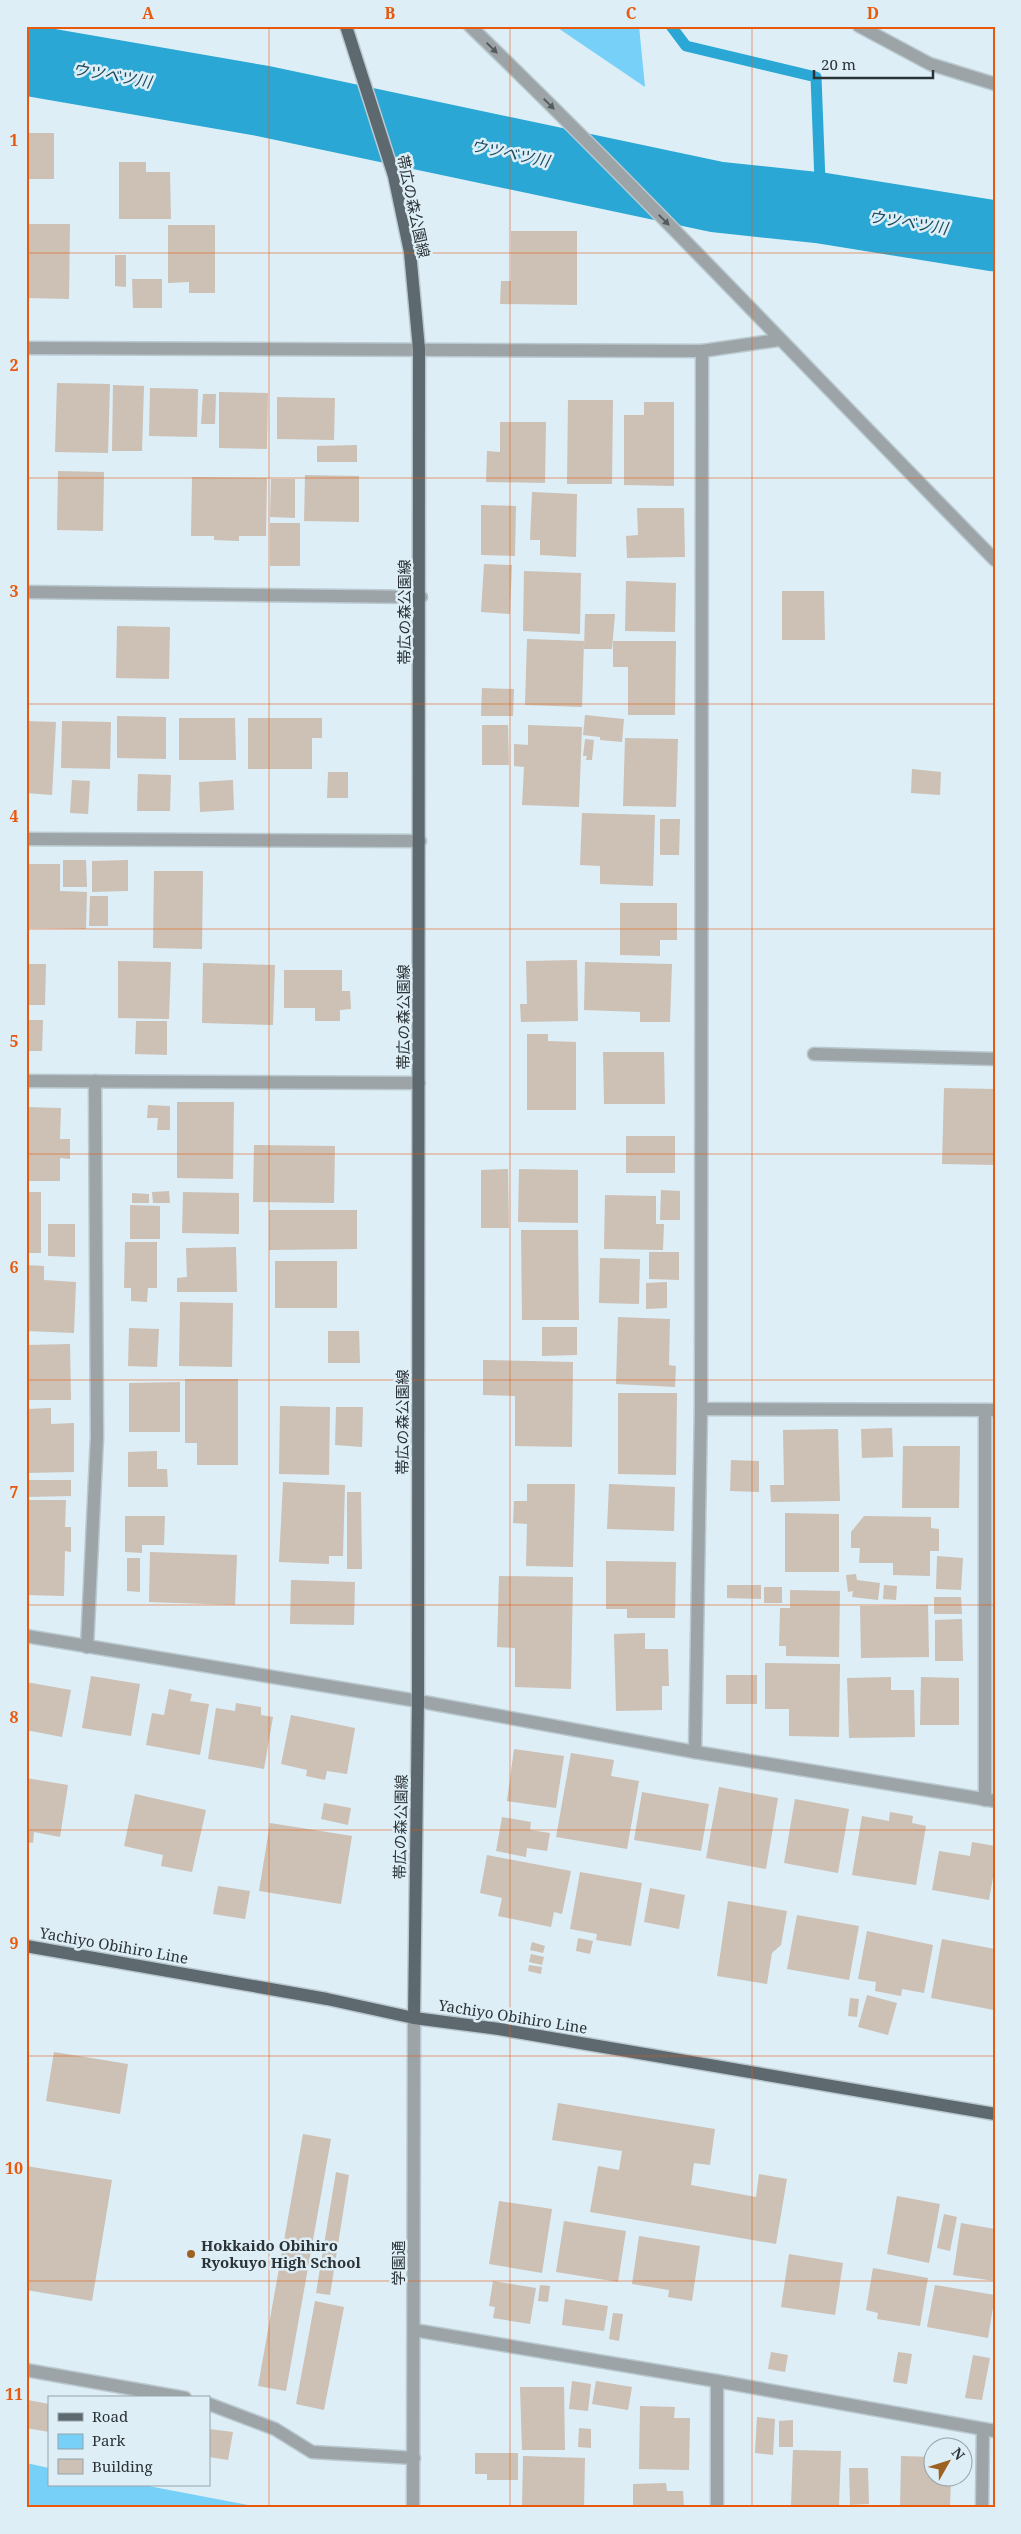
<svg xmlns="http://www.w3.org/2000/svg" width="1021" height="2534" font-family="'Noto Serif','Noto Sans JP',serif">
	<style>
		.green { fill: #76d0f7 }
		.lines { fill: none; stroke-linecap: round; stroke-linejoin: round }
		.stream { stroke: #2aa7d4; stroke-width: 11 }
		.river { stroke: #2aa7d4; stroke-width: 71 }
		.building { fill: #cdc0b5 }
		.minor-casing { stroke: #bac9d0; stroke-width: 15 }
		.major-casing { stroke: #bac9d0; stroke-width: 15 }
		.minor { stroke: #9da4a7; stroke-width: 12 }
		.major { stroke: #5d696f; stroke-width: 12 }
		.oneway { fill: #545b5e }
		.grid { fill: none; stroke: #e8590c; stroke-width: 1; stroke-opacity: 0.55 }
		.poi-dot { fill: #9d6223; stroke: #ddeef6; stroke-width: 2 }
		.labels { text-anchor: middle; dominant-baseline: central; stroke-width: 5; stroke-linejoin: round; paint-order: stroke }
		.street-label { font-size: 15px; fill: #2c3336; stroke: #ddeef6 }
		.poi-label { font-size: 15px; font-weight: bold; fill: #2c3336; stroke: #ddeef6; text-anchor: start }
		.water-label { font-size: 16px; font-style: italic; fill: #19495d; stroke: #ddeef6 }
		.neatline { fill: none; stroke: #e8590c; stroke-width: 2 }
		.grid-label { font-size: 16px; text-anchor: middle; font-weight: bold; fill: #e8590c }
	</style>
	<rect width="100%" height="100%" fill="#ddeef6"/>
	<g class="green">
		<path d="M555 26H639L645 87Z"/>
		<path d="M26 2463 49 2468V2485H143L248 2505V2508H26Z"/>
	</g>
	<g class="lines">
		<path class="stream" d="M671 26 686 46 816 77 821 208"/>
		<path class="river" d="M26 60 263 101 717 197 821 208 995 236"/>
	</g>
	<g class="building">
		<rect x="26" y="133" width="28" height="46"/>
		<path d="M119 162H146V172H170L171 219H119Z"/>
		<path d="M26 224H70L69 299 26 298Z"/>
		<path d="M168 225H215V293H189V282L168 283Z"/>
		<path d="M511 231H577V305L500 304 501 281H511Z"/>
		<path d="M115 255H126V287L115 286Z"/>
		<path d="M132 279H162V308H133Z"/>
		<path d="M57 383 110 384 108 453 55 452Z"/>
		<path d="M113 385 144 386 142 451H112Z"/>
		<path d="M150 388 198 389 197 437 149 436Z"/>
		<path d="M219 392 268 393 267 449 219 448Z"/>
		<path d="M203 394H216L215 424H201Z"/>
		<path d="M277 397 335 398 334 440 277 439Z"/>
		<path d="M568 400H613L612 484H567Z"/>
		<path d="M644 402H674V486L624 485V415H644Z"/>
		<path d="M500 422H546L545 483 486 482 487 451 500 452Z"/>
		<path d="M357 445V462H317V446Z"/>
		<path d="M58 471 104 472 103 531 57 530Z"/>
		<path d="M305 475 359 476V522L304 521Z"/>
		<path d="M192 477 267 478 266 536H239V541L214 540V536H191Z"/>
		<path d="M271 479H295V518L270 517Z"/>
		<path d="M532 492 577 494 576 557 540 555V540H530Z"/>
		<path d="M481 505 516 506 515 556 481 555Z"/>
		<path d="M637 508H684L685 557 627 558 626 536 638 535Z"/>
		<rect x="270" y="523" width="30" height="43"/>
		<path d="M484 564 512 565 510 614 481 612Z"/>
		<path d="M524 571 581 573 580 634 523 631Z"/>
		<path d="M626 581 676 583 675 632 625 631Z"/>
		<path d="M782 591H824L825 640H782Z"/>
		<path d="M585 614H615L612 649H584Z"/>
		<path d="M117 626 170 627 169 679 116 678Z"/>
		<path d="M527 639 584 641 582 707 525 705Z"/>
		<path d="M613 641H676L675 715H628V667H613Z"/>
		<path d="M482 688 514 689 513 716H481Z"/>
		<path d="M585 715 624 719 622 742 600 740V737L583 735Z"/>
		<path d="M117 716 166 717V759L117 758Z"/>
		<path d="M179 718H235L236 760H179Z"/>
		<path d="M248 718H322V738H312V769H248Z"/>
		<path d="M26 721 56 722 52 795 26 793Z"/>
		<path d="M62 721 111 722 110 769 61 768Z"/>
		<path d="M482 725H508L509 765H482Z"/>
		<path d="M528 725 582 727 579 807 522 805 524 767 514 766V744L528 745Z"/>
		<path d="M625 738 678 739 676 807 623 806Z"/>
		<path d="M585 739 594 740 592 760H586L587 756H583Z"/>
		<path d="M912 769 941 772 940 795 911 793Z"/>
		<path d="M328 772H348V798H327Z"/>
		<path d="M138 774 171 775 170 811H137Z"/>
		<path d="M72 780 90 781 88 814 70 813Z"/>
		<path d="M233 780 234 810 200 812 199 782Z"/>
		<path d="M582 813 655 815 653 886 600 884V866L580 865Z"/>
		<path d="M660 819H680L679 855H660Z"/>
		<path d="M63 860H86L87 887H63Z"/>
		<path d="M128 860V891L92 892V861Z"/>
		<path d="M26 864H60V891L87 892 86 929 26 928Z"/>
		<path d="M154 871H203L202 949 153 948Z"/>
		<path d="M90 896H108V926H89Z"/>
		<path d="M620 903H677V940H660V956L620 955Z"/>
		<path d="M577 960 578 1021 521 1022 520 1004H527L526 961Z"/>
		<path d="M118 961 171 962 169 1019 118 1018Z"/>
		<path d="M585 962 672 964 670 1022H640V1012L584 1010Z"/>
		<path d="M203 963 275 965 273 1025 202 1023Z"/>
		<path d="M26 964H46L45 1005H26Z"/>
		<path d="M284 970H342V991H350L351 1009 340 1010V1021H315V1008H284Z"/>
		<path d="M26 1020H43L42 1051H26Z"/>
		<path d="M136 1021H167V1055L135 1054Z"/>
		<path d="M527 1034H548V1041L576 1042V1110H527Z"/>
		<path d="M603 1052H664L665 1104H604Z"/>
		<path d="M944 1088 995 1089V1165L942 1164Z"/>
		<path d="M177 1102H234L233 1179 177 1178Z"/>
		<path d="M148 1105 170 1106V1130H157L158 1118H147Z"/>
		<path d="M26 1107 61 1108 60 1139H70V1159L60 1158V1181H26Z"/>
		<rect x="626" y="1136" width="49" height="37"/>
		<path d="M254 1145 335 1146 334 1203 253 1202Z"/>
		<path d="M508 1169 509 1228H481V1170Z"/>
		<path d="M519 1169 578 1170V1223L518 1222Z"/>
		<path d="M661 1190 680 1191V1220H660Z"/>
		<path d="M169 1191 170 1203H153L152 1192Z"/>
		<rect x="26" y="1192" width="15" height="61"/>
		<path d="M183 1192 239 1193V1234L182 1233Z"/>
		<path d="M132 1193 149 1194V1203H132Z"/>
		<path d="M605 1195 656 1196V1224H664L663 1250 604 1249Z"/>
		<path d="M130 1205 160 1206V1239H130Z"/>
		<path d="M269 1210H357V1249L269 1250Z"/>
		<path d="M48 1224H75V1257L48 1256Z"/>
		<path d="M521 1230H578L579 1320H522Z"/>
		<path d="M125 1242H157V1288H148L147 1302 131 1301V1288H124Z"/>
		<path d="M236 1247 237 1292H177V1278L187 1277 186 1248Z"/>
		<path d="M649 1252H679V1280L649 1279Z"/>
		<path d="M600 1258 640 1259 639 1304 599 1303Z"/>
		<rect x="275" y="1261" width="62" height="47"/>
		<path d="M26 1265 44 1266V1280L76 1282 74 1333 26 1331Z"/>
		<path d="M667 1282V1308L646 1309V1283Z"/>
		<path d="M180 1302 233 1303 232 1367 179 1366Z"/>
		<path d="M618 1317 670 1319 669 1365 676 1366 675 1387 616 1384Z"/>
		<path d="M542 1327H577V1355L542 1356Z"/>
		<path d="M129 1328 159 1329 157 1367 128 1366Z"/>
		<path d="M328 1331H359L360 1363H328Z"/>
		<path d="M70 1344 71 1400H26V1345Z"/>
		<path d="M483 1360 573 1362 572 1447 515 1446V1396L483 1395Z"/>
		<path d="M185 1379H238V1465H197V1443H185Z"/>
		<path d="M180 1382V1432H129V1383Z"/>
		<path d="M618 1393H677L676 1475 618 1474Z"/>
		<path d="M280 1406 330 1407 329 1475 279 1474Z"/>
		<path d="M336 1407H363L362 1447 335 1445Z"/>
		<path d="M51 1408V1424L74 1423V1472L26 1473V1409Z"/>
		<path d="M892 1428 893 1457 862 1458 861 1429Z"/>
		<path d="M838 1429 840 1501 771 1502 770 1485H784L783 1430Z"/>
		<path d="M903 1446H960L959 1508H902Z"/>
		<path d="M157 1451V1469H167L168 1487H128V1452Z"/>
		<path d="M731 1460 759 1461V1492L730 1491Z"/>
		<path d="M26 1480H71V1496L26 1497Z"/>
		<path d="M283 1482 345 1485 343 1556H329V1564L279 1562Z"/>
		<path d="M527 1484H575L573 1567 526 1566 527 1524 513 1523 514 1501H527Z"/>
		<path d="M609 1484 675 1487 674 1531 607 1529Z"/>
		<path d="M347 1492H361L362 1569H347Z"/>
		<path d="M26 1500H66L65 1527H71V1552L65 1551 64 1596 26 1595Z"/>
		<path d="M785 1513 839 1514V1572H785Z"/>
		<path d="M125 1516H165L164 1545H142V1553L125 1552Z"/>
		<path d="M864 1516 931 1517V1528L939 1529V1551H930V1576L893 1575V1563H859L860 1548H851V1532Z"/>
		<path d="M150 1552 237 1555 235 1605 149 1602Z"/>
		<path d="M937 1556 963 1558 961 1590 936 1589Z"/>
		<path d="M127 1558H140V1592L127 1591Z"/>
		<path d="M606 1561 676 1562 675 1618H627V1609H606Z"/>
		<path d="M856 1574 857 1580 880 1583 878 1600 852 1597 853 1591 848 1592 846 1575Z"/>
		<path d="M499 1576 573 1577 571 1689 515 1687V1648L497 1647Z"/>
		<path d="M291 1580 355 1582 354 1625 290 1624Z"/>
		<path d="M727 1585H761V1599L727 1598Z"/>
		<path d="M884 1585 897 1586 896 1600 883 1599Z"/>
		<rect x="764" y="1587" width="18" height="16"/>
		<path d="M790 1590 840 1591 839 1657 786 1656V1646H779L780 1608H790Z"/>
		<path d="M934 1597H961L962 1614H934Z"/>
		<path d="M928 1605 929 1657 861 1658 860 1606Z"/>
		<path d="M962 1619 963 1661H935V1620Z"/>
		<path d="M645 1633V1649H668L669 1686H662V1710L616 1711 614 1634Z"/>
		<path d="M765 1663 840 1664 839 1737 789 1736V1709H765Z"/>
		<rect x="726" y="1675" width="31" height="29"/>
		<path d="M91 1676 140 1684 131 1736 82 1728Z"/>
		<path d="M891 1677V1690H914L915 1737 849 1738 847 1678Z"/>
		<path d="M921 1677 959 1678V1725H920Z"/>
		<path d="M26 1682 71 1690 62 1737 26 1730Z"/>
		<path d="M169 1689 192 1694 190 1701 209 1704 200 1755 146 1745 152 1713 164 1715Z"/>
		<path d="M236 1703 261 1707V1715L273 1717 264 1769 208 1759 216 1708 235 1711Z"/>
		<path d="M291 1715 355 1728 347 1774 327 1771 325 1780 306 1776 307 1770 281 1764Z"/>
		<path d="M514 1749 564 1756 556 1808 507 1801Z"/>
		<path d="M571 1753 614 1760 611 1776 639 1781 627 1849 556 1837Z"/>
		<path d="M26 1778 68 1785 60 1837 34 1832 33 1843 26 1842Z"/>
		<path d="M719 1787 778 1798 766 1869 706 1858Z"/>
		<path d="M642 1792 709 1804 701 1851 634 1840Z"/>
		<path d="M135 1794 206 1810 192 1872 161 1866 163 1855 124 1846Z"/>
		<path d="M795 1799 849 1809 838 1873 784 1863Z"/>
		<path d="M324 1803 351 1808 348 1825 321 1819Z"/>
		<path d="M890 1812 913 1816 912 1823 926 1826 916 1885 852 1875 862 1816 889 1821Z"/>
		<path d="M502 1817 531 1822 530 1830 550 1833 547 1851 527 1848 526 1857 496 1851Z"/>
		<path d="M270 1823 352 1836 341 1904 259 1891Z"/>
		<path d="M972 1842 995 1846V1866L989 1900 932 1890 939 1851 970 1856Z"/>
		<path d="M487 1855 571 1871 562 1914 554 1912 551 1927 498 1916 502 1898 480 1893Z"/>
		<path d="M580 1872 642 1883 631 1946 596 1940 597 1934 570 1929Z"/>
		<path d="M218 1886 250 1891 245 1919 213 1914Z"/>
		<path d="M650 1888 685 1895 679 1929 644 1922Z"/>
		<path d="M728 1901 787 1911 781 1945 772 1953 767 1984 717 1976Z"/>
		<path d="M797 1915 859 1926 849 1980 787 1969Z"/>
		<path d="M867 1931 933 1945 924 1993 902 1989 901 1996 875 1991 876 1982 858 1979Z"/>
		<path d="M578 1938 593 1941 590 1954 576 1951Z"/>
		<path d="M942 1939 995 1949 994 2010 931 1998Z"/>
		<path d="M532 1942 545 1946 543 1953 530 1950Z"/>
		<path d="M531 1954 544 1957 542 1965 529 1962Z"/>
		<path d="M529 1965 542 1967 541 1974 528 1971Z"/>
		<path d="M867 1995 897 2003 888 2035 858 2027Z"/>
		<path d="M850 1998 859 1999 857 2017 848 2016Z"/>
		<path d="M54 2052 128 2064 120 2114 46 2101Z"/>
		<path d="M558 2103 715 2129 710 2165 694 2163 691 2185 756 2197 759 2174 787 2179 776 2244 590 2212 598 2166 619 2170 622 2151 552 2140Z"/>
		<path d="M303 2134 331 2139 286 2391 258 2386Z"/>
		<path d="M26 2166 112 2180 92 2301 26 2290Z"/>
		<path d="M336 2172 349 2175 330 2295 316 2293Z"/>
		<path d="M897 2196 940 2204 929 2263 887 2254Z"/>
		<path d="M499 2201 552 2209 542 2273 489 2264Z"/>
		<path d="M944 2214 957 2217 950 2251 937 2248Z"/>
		<path d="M564 2221 626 2231 618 2282 556 2272Z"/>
		<path d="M961 2223 995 2229V2281L953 2275Z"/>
		<path d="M639 2236 700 2246 692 2301 668 2297 669 2290 632 2284Z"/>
		<path d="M789 2254 843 2263 835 2315 781 2307Z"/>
		<path d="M873 2268 928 2278 920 2326 877 2319 878 2313 866 2310Z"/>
		<path d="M493 2281 536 2288 530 2324 493 2318 495 2307 489 2306Z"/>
		<path d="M540 2285 550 2286 548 2302 538 2301Z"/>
		<path d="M935 2285 995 2295 988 2338 927 2327Z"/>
		<path d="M565 2299 608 2306 604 2331 562 2325Z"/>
		<path d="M315 2301 344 2307 324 2410 296 2404Z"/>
		<path d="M613 2313 623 2314 619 2341 609 2339Z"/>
		<path d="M771 2352 788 2355 785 2372 768 2369Z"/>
		<path d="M898 2352 912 2354 907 2384 893 2382Z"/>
		<path d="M973 2355 990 2358 982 2400 965 2398Z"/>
		<path d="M572 2381 591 2384 588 2411 569 2409Z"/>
		<path d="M596 2381 632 2387 628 2410 592 2404Z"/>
		<path d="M520 2387H564L565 2450H522Z"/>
		<path d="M28 2400 49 2404V2432L26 2428Z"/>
		<path d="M640 2406 675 2407 674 2418H690L689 2470 639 2469Z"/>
		<path d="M757 2417 775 2419 773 2455 755 2453Z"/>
		<path d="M793 2420V2447H779V2421Z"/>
		<path d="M579 2428 591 2429V2448L578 2447Z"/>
		<path d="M209 2429 233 2432 228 2460 209 2457Z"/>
		<path d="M793 2450 841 2451 839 2507 791 2506Z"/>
		<path d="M475 2453H518V2480H487V2474H475Z"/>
		<path d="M523 2456 585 2458 584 2508H522Z"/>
		<path d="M901 2456 934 2457V2476H951L950 2508H900Z"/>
		<path d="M849 2468H868L869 2504 850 2505Z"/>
		<path d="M666 2483 667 2491H683L684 2508H633V2484Z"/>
	</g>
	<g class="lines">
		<g class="minor-casing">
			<g id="minor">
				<path d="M470 26C650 200 820 382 995 560"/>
				<path d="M859 26 930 64 995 84"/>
				<path d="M26 348 702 351 778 340"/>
				<path d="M26 592 421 597"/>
				<path d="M26 839 420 841"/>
				<path d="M814 1054 995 1059"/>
				<path d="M26 1081 419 1083"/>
				<path d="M701 1409 995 1410"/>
				<path d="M985 1410V1800"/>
				<path d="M26 1636 418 1701 695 1752 995 1801"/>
				<path d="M87 1647 97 1437 95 1081"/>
				<path d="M695 1752 701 1409 702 351"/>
				<path d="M414 2330 717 2381 995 2431"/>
				<path d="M26 2370 185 2398"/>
				<path d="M209 2404 275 2429 312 2452 414 2458"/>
				<path d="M413 2508 414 2018"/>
				<path d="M717 2508V2381"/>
				<path d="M982 2508 983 2429"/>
			</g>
		</g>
		<g class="major-casing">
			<g id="major">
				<path d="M346 26 394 176 410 252 419 349 418 1701 414 2018"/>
				<path d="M26 1946 327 1999 414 2018 499 2029 995 2114"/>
			</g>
		</g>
		<use href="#minor" class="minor"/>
		<use href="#major" class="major"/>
	</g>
	<defs><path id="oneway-solid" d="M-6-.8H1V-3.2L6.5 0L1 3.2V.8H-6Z" transform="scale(1.25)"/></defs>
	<g class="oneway">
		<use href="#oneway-solid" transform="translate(492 48) rotate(44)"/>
		<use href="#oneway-solid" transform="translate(549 104) rotate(45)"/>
		<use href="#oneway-solid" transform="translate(664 220) rotate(45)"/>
	</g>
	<path class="grid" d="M269 26V2508M510 26V2508M752 26V2508M26 253H995M26 478H995M26 704H995M26 929H995M26 1154H995M26 1380H995M26 1605H995M26 1830H995M26 2056H995M26 2281H995"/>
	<circle class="poi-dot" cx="191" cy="2254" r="5"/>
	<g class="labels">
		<g class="street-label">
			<text transform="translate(414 206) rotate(78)">帯広の森公園線</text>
			<text transform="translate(404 612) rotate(-90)">帯広の森公園線</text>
			<text transform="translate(403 1017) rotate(-90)">帯広の森公園線</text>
			<text transform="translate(402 1422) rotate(-90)">帯広の森公園線</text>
			<text transform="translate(400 1827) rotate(-89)">帯広の森公園線</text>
			<text transform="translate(114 1945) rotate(10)">Yachiyo Obihiro Line</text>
			<text transform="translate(513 2016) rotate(9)">Yachiyo Obihiro Line</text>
			<text transform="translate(398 2263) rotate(-90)">学園通</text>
		</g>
		<g class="poi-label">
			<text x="201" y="2245">Hokkaido Obihiro<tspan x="201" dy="17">Ryokuyo High School</tspan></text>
		</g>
		<g class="water-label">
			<text transform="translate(112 75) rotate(10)">ウツベツ川</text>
			<text transform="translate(510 153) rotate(12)">ウツベツ川</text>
			<text transform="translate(908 222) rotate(9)">ウツベツ川</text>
		</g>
	</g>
	<rect width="1021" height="2534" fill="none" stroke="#ddeef6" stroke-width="55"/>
	<rect x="48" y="2396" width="162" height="90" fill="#ddeef6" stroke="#96a3a9"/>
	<rect x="58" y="2413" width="25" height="8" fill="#5d696f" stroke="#96a3a9"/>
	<text x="92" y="2422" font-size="15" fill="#2c3336">Road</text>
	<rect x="58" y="2434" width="25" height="15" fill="#76d0f7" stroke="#96a3a9"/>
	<text x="92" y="2446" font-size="15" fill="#2c3336">Park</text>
	<rect x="58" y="2459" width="25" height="15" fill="#cdc0b5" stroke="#96a3a9"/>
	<text x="92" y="2472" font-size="15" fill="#2c3336">Building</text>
	<g transform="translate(948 2462) rotate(51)"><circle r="24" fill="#ddeef6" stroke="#96a3a9"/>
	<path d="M0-4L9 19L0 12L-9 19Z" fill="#9d6223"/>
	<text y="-8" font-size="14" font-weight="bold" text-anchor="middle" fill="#2c3336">N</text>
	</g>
	<path d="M814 70v8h119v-8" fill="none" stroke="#2c3336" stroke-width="2.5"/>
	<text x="821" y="70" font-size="15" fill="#2c3336" stroke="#ddeef6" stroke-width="4" paint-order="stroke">20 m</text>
	<rect x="28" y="28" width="966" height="2478" class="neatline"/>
	<g class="grid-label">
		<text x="148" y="19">A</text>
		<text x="390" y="19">B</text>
		<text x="631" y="19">C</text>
		<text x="873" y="19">D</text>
		<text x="14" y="146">1</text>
		<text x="14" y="371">2</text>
		<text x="14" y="597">3</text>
		<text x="14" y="822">4</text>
		<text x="14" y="1047">5</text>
		<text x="14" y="1273">6</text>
		<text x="14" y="1498">7</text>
		<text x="14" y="1723">8</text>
		<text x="14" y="1949">9</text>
		<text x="14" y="2174">10</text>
		<text x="14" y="2400">11</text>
	</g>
</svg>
